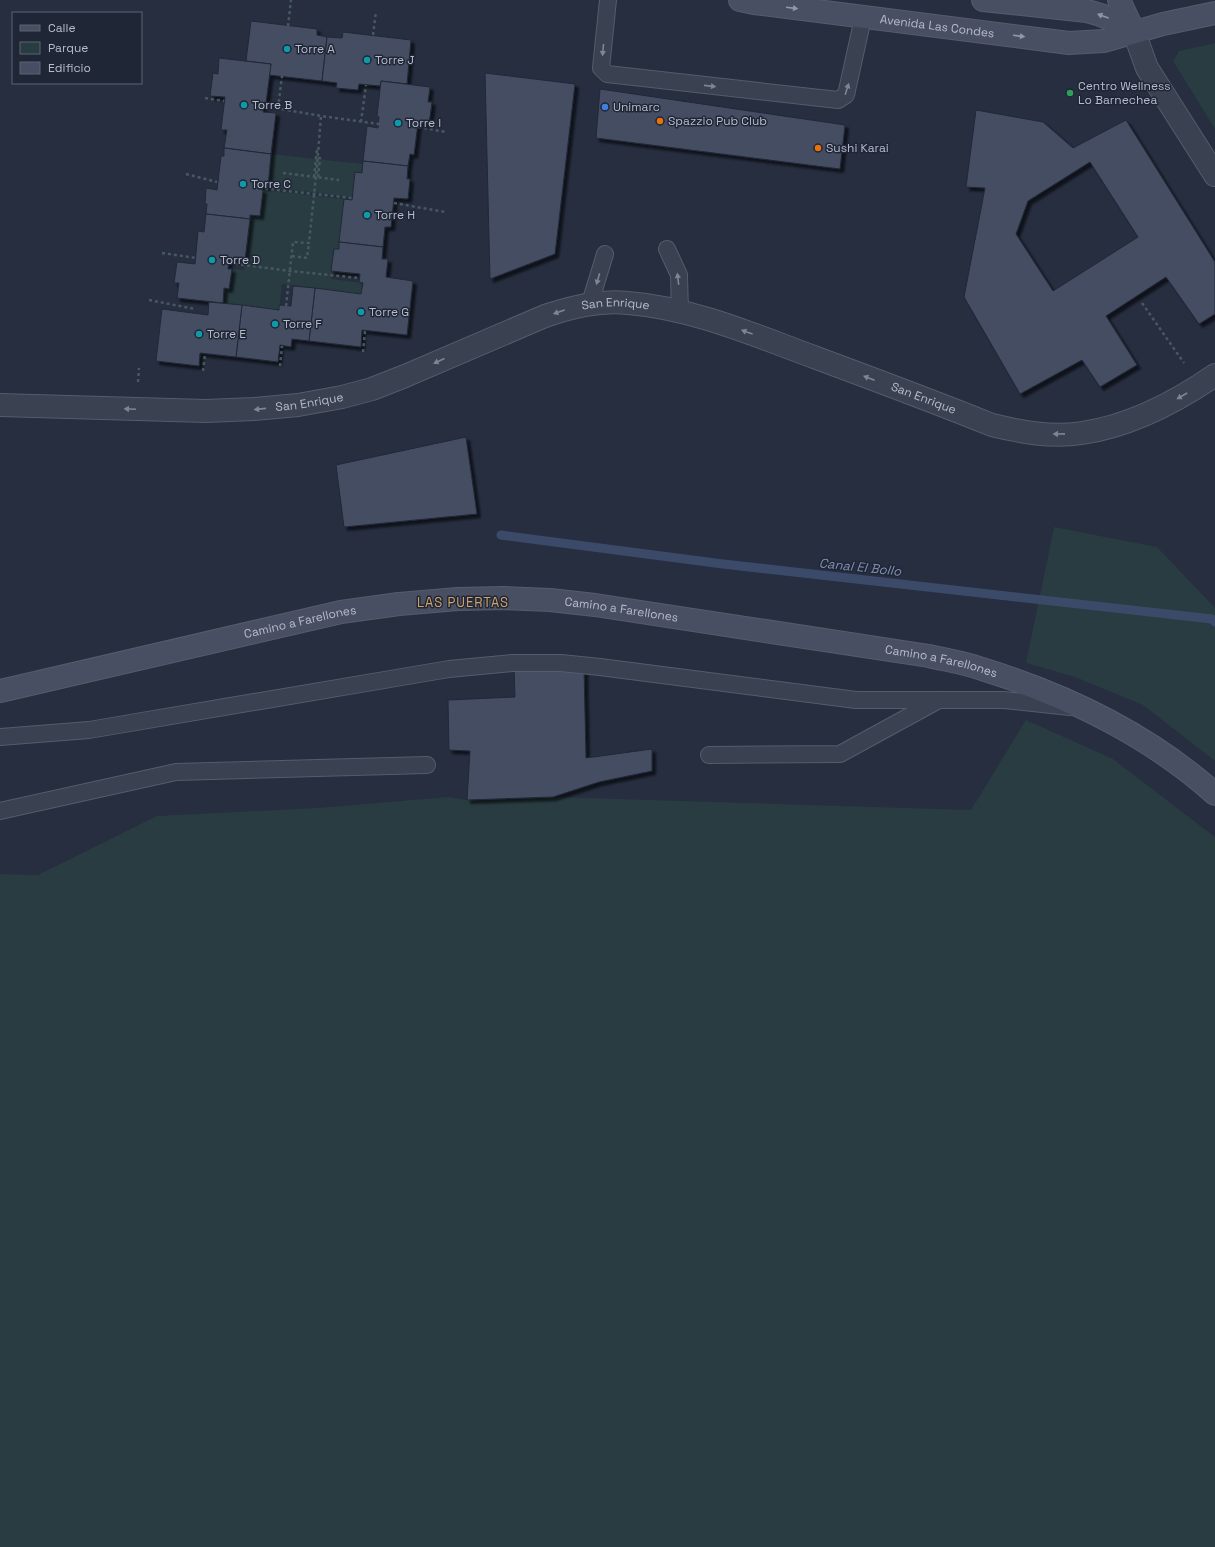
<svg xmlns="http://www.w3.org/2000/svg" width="1215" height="1547" font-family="'Space Grotesk',sans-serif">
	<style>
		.green { fill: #283c41 }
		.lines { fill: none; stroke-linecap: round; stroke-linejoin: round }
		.stream { stroke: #3c4a69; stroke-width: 9 }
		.building { fill: #454e62; stroke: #212838; fill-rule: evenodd; filter: url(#shadow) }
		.lane-casing { stroke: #555c6b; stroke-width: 18 }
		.street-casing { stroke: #555c6b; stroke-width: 24 }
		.secondary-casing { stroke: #555c6b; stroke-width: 24 }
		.path { stroke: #47595e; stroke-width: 2.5; stroke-dasharray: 3 3; stroke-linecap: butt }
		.lane { stroke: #3a4150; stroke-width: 16 }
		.street { stroke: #3a4150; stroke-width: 22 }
		.secondary { stroke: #494f63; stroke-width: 22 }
		.oneway { fill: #9096a7 }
		.oneway2 { fill: #7f8594 }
		.culture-dot { fill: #0f9aa8; stroke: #1f2636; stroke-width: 1.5 }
		.leisure-dot { fill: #2e9e5b; stroke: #1f2636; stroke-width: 1.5 }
		.shop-dot { fill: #3f7fe0; stroke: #1f2636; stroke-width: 1.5 }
		.food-dot { fill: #e8710a; stroke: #1f2636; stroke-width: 1.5 }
		.labels { text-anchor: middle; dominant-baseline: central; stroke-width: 3; stroke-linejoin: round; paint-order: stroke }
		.street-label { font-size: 12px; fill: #b7bccb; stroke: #1f2636 }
		.poi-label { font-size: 12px; fill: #b7bccb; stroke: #1f2636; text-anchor: start }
		.water-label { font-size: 13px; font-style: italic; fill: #7f8eb2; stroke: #1f2636 }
		.neighbourhood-label { font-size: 13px; letter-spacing: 1px; fill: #d4a469; stroke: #1f2636 }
	</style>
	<defs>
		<filter id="shadow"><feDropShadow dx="3.5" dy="3.5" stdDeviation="1" flood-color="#0009"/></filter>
	</defs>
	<rect width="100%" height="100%" fill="#262e40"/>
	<g class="green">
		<path d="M1215 43V129L1173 61 1179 51Z"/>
		<path d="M271 154 363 164 362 173 352 197 268 187Z"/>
		<path d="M263 190 344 199 339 249H334L331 279 363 283 361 294 282 284 279 310 223 303 224 288 229 289 232 269 244 270 250 215 260 216Z"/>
		<path d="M1054 527 1157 547 1215 608V761L1143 705 1075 677 1026 663Z"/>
		<path d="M1026 720 1113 759 1215 837V1547H0V874L38 875 157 816 317 808 448 797 467 800 553 797 971 810Z"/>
	</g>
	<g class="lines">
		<path class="stream" d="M501 535 723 564 1212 619 1215 622"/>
	</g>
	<g class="building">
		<path d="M251 21 317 29V35L327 37 322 81 269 75 271 64 246 61Z"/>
		<path d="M343 32 411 40 407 84 381 81 380 86 359 84 358 90 336 88 337 83 322 81 327 37 342 38Z"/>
		<path d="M219 58 271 64 266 103 264 102 263 112 276 113 271 154 224 148 227 130H221L225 97 210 96 213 73 218 74Z"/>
		<path d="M485 73 575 84 555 254 490 279Z"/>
		<path d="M381 81 430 87 428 102H432L429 124 418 123 414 155 410 154 408 166 363 161 367 126 378 128 379 117 377 116Z"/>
		<path d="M600 89 845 125 840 169 596 138Z"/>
		<path d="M976 110 1043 122 1073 148 1126 120 1215 262V314L1199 324 1166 277 1106 316 1137 365 1100 387 1082 360 1020 394 964 297 985 188 966 187ZM1090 162 1138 237 1053 291 1016 234 1028 201Z"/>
		<path d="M224 148 271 154 268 187 259 186 258 189 263 190 260 216 250 215V219L206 214 207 204H205L206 188 217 190 221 156H224Z"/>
		<path d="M363 161 408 166 407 179H410L408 199 394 198 391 227H385L383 247 339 242 344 199 352 200 355 172 362 173Z"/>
		<path d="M206 214 250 219 245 260 229 259 228 269H232L229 289 224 288 223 303 177 298 179 283H174L177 262 195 264 198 231 204 232Z"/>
		<path d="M339 242 383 247 382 259H388L386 277 413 281 407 335 362 330 361 347 309 341 315 288 361 294 363 283 359 282 360 274 331 271 334 249H339Z"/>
		<path d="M293 286 315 288 309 341 292 339 291 347 280 345 278 362 236 357 242 305 279 310V305L291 306Z"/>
		<path d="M209 302 242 305 236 357 200 353 199 366 156 361 162 309 208 315Z"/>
		<path d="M466 437 477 514 344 527 336 465Z"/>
		<path d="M514 668 584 670 586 758 652 749V771L599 782 553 797 467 800 470 751 449 750 448 700 515 697Z"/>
	</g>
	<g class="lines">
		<g class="lane-casing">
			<g id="lane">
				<path d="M608 0 601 68 607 74 838 100 846 95 863 18"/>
				<path d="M667 249 679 275 680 312"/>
				<path d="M590 303 605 254"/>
				<path d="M0 737 89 730 449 669 512 663H561L600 667 856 700H1004L1070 707"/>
				<path d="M709 755 840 754 937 701"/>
				<path d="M0 811 176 772 427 765"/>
			</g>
		</g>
		<g class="street-casing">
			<g id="street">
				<path d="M1134 32 1147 68 1215 175"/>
				<path id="s1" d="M0 405 206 411 254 409 298 405 342 397 372 389 405 376 545 316C572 307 599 300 628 303 692 308 754 335 814 357 873 379 933 401 992 425 1021 432 1052 438 1082 433 1130 426 1176 402 1215 375"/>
			</g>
		</g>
		<g class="secondary-casing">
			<g id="secondary">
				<path id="s2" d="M740 0 754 3 1069 43 1104 41 1163 24 1215 13"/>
				<path d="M983 0 1087 11C1104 15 1119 22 1134 32"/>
				<path d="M1119 0 1134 32"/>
				<path id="s3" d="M0 691 341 612 399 604 458 599 504 598 550 600 595 605 929 656C946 660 965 663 982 669 1066 695 1149 735 1215 794"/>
			</g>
		</g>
		<g class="path">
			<path d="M288 26 291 0"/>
			<path d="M373 35 376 11"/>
			<path d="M205 98 224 101"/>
			<path d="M264 106 321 116 379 124"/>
			<path d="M278 108 282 76"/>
			<path d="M361 122 366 85"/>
			<path d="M418 127 446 132"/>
			<path d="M283 173 339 180"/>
			<path d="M186 174 217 182"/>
			<path d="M314 177 317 149"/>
			<path d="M318 177 320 158H318"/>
			<path d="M259 188 352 198"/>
			<path d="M394 203 445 212"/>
			<path d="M162 253 196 258"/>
			<path d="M292 256 307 258 309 243"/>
			<path d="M229 263 290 271 359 278"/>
			<path d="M149 300 195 309"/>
			<path d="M1142 303 1184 363"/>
			<path d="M286 306 293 242 309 243 317 166 321 116"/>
			<path d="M363 352 365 331"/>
			<path d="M280 366 282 346"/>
			<path d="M203 371 205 354"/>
			<path d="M138 382 139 368"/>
		</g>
		<use href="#lane" class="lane"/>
		<use href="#street" class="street"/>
		<use href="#secondary" class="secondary"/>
	</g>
	<defs><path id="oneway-solid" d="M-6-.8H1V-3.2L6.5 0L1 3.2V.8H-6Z"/></defs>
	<g class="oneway">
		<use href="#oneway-solid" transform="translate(792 8) rotate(7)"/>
		<use href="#oneway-solid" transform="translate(1103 16) rotate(-160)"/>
		<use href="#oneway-solid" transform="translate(1019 36) rotate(7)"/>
	</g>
	<g class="oneway2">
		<use href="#oneway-solid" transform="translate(603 50) rotate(95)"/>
		<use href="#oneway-solid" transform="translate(710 86) rotate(6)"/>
		<use href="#oneway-solid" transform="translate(847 89) rotate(-72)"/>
		<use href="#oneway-solid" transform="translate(598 279) rotate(106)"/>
		<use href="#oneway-solid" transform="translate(678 279) rotate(-97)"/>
		<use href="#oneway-solid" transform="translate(559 312) rotate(161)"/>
		<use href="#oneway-solid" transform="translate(747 332) rotate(-160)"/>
		<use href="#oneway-solid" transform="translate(439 361) rotate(156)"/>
		<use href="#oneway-solid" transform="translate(869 378) rotate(-159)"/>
		<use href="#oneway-solid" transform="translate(1182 396) rotate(150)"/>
		<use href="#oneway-solid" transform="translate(130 409) rotate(-178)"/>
		<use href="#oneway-solid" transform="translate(260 409) rotate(174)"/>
		<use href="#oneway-solid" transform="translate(1059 434) rotate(179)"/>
	</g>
	<g class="culture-dot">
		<circle cx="287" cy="49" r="4"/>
		<circle cx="367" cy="60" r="4"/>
		<circle cx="244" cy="105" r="4"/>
		<circle cx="398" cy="123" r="4"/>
		<circle cx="243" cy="184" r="4"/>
		<circle cx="367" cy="215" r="4"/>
		<circle cx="212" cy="260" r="4"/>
		<circle cx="361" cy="312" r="4"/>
		<circle cx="275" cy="324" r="4"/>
		<circle cx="199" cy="334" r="4"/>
	</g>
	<circle class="leisure-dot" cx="1070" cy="93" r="4"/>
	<circle class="shop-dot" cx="605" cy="107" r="4"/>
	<g class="food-dot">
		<circle cx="660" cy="121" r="4"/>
		<circle cx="818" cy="148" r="4"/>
	</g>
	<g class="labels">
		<g class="street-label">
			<text stroke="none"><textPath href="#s2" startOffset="199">Avenida Las Condes</textPath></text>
			<text stroke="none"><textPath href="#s1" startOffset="634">San Enrique</textPath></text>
			<text stroke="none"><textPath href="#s1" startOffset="958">San Enrique</textPath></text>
			<text stroke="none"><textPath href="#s1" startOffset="310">San Enrique</textPath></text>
			<text stroke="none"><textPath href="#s3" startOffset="632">Camino a Farellones</textPath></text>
			<text stroke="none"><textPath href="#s3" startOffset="308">Camino a Farellones</textPath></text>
			<text stroke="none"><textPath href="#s3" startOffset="956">Camino a Farellones</textPath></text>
		</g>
		<g class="poi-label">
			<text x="295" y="49">Torre A</text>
			<text x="375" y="60">Torre J</text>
			<text x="1078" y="86">Centro Wellness<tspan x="1078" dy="14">Lo Barnechea</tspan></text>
			<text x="252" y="105">Torre B</text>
			<text x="613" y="107">Unimarc</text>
			<text x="668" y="121">Spazzio Pub Club</text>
			<text x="406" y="123">Torre I</text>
			<text x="826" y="148">Sushi Karai</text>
			<text x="251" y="184">Torre C</text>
			<text x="375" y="215">Torre H</text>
			<text x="220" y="260">Torre D</text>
			<text x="369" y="312">Torre G</text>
			<text x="283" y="324">Torre F</text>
			<text x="207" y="334">Torre E</text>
		</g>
		<g class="water-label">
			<text transform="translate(860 567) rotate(6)">Canal El Bollo</text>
		</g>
		<g class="neighbourhood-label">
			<text x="463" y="602">LAS PUERTAS</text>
		</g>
	</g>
	<rect x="12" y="12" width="130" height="72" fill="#1f2636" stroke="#5c6272"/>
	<rect x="20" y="25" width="20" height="6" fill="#494f63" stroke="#5c6272"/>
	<text x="48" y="32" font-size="12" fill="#b7bccb">Calle</text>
	<rect x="20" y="42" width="20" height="12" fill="#283c41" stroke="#5c6272"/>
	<text x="48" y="52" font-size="12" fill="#b7bccb">Parque</text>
	<rect x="20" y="62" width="20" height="12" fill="#454e62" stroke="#5c6272"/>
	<text x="48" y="72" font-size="12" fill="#b7bccb">Edificio</text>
</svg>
